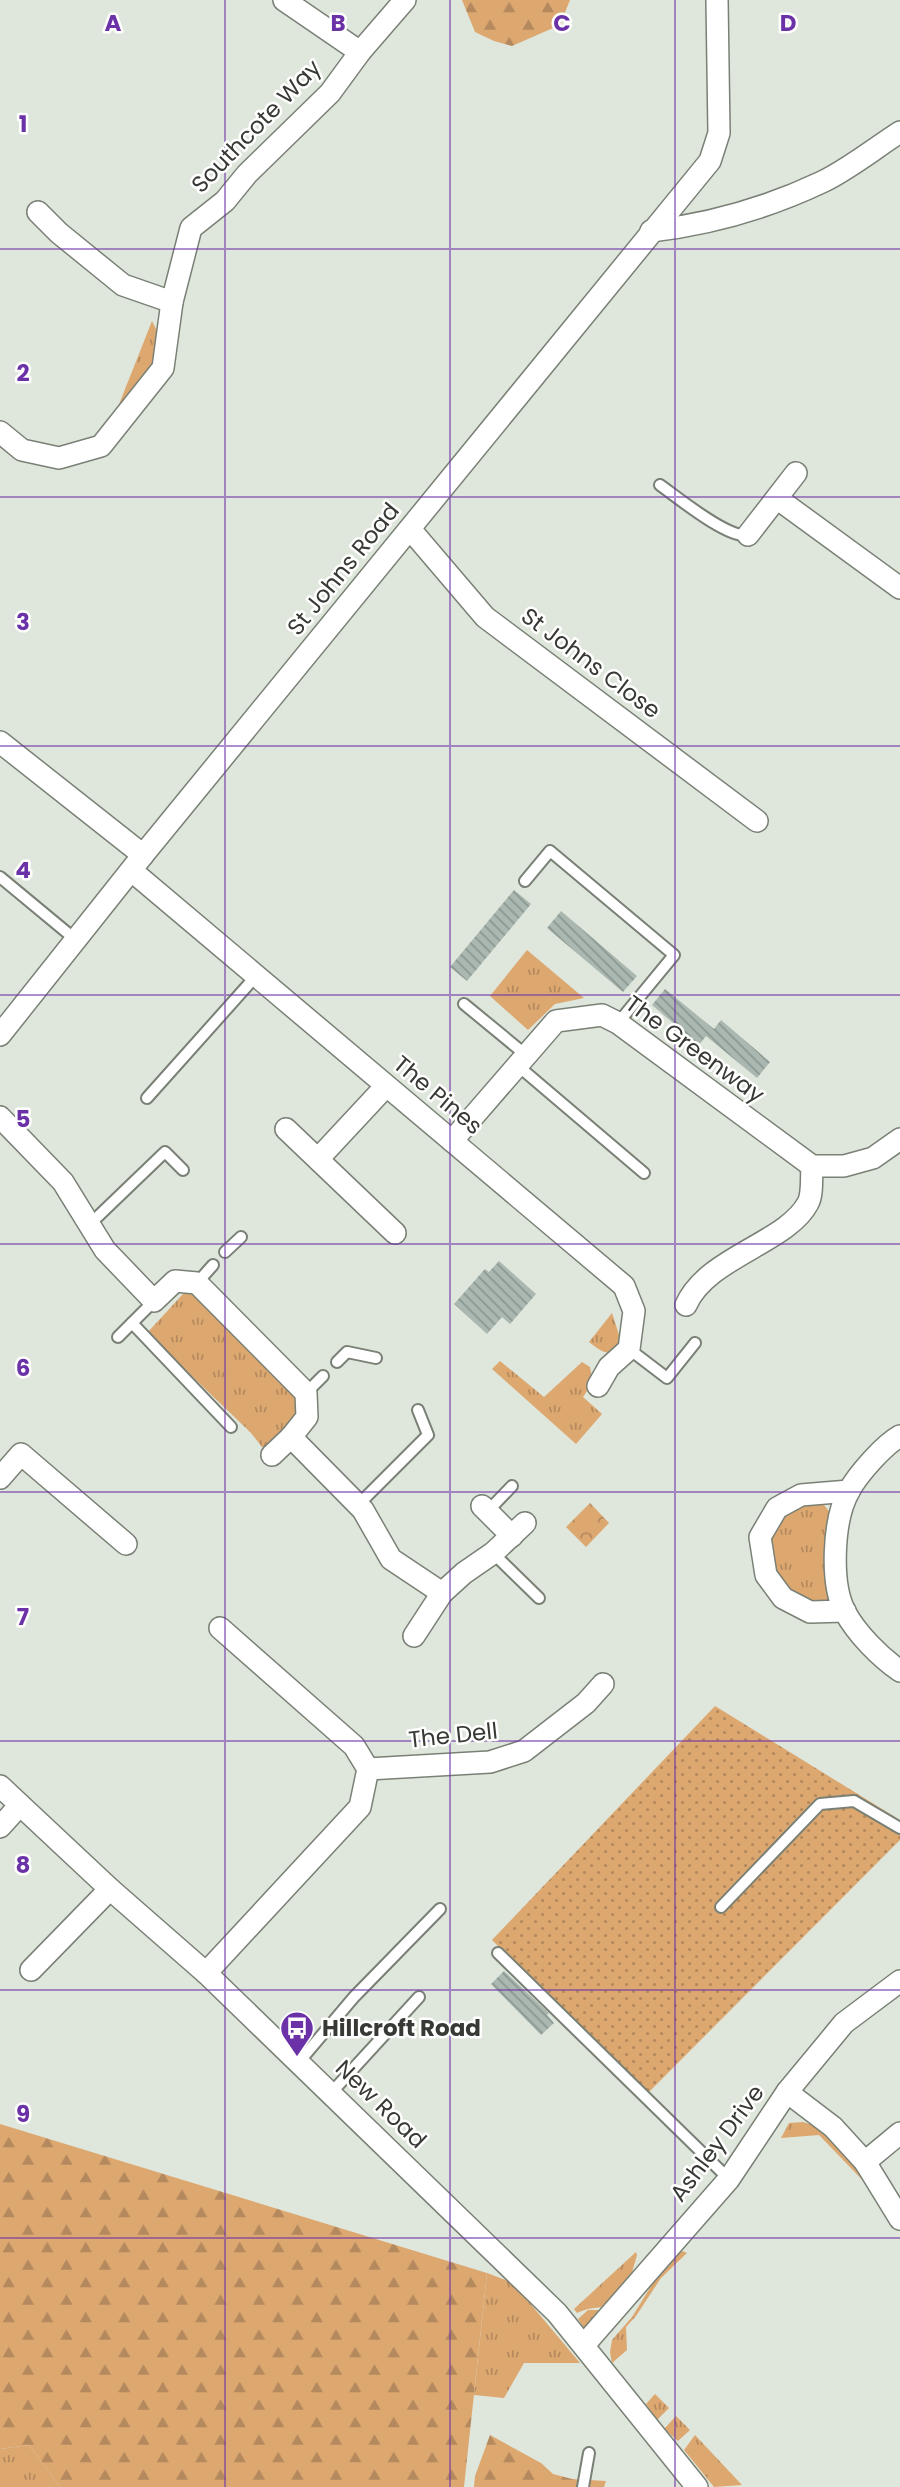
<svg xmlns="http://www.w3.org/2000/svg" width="900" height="2487" font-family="Poppins,sans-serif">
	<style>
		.grass { fill: url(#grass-tufts) }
		.forest { fill: url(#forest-firs) }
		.park { fill: url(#park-crowns) }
		.garden { fill: url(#garden-dots) }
		.building { fill: url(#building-back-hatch) }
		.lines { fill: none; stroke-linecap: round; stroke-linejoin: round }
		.lane-casing { stroke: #798075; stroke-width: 14 }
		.street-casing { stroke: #798075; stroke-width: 24 }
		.lane { stroke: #fff; stroke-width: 10 }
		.street { stroke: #fff; stroke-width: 21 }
		.grid { fill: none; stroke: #6b32a8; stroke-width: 2; stroke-opacity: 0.55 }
		.labels { text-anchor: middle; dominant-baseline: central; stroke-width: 5; stroke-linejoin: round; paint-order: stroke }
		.street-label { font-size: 23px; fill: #363934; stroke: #fff }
		.poi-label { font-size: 23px; font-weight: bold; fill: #363934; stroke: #fff; text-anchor: start }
		.grid-label { font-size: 23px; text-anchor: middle; font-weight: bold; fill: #6b32a8; stroke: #fff; stroke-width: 5; stroke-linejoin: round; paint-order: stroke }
	</style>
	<defs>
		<pattern id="grass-tufts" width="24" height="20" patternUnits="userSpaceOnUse" patternTransform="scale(1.75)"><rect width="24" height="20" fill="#dda770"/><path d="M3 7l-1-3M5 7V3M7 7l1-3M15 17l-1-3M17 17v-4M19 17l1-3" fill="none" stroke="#b4895d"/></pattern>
		<pattern id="forest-firs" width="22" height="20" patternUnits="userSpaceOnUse" patternTransform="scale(1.75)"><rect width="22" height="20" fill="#dda770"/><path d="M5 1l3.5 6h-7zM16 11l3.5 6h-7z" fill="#b4895d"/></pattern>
		<pattern id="park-crowns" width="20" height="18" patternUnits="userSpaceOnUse" patternTransform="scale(1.75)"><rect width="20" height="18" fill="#dda770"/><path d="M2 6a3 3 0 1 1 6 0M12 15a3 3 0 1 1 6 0" fill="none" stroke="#b4895d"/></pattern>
		<pattern id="garden-dots" width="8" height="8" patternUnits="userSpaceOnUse" patternTransform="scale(1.75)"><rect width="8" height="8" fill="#dda770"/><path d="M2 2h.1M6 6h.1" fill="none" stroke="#b4895d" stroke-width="1.8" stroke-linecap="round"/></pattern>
		<pattern id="building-back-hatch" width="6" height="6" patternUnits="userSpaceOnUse" patternTransform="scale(1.75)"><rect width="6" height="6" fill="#aab8b1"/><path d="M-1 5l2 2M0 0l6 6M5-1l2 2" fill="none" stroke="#8b9791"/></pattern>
	</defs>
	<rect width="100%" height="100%" fill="#dfe6db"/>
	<g class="grass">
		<path d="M152 321 161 339 154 370 112 422Z"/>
		<path d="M527 950 584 998 555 1004 528 1030 490 996Z"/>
		<path d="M191 1292 296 1398 301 1409 269 1449 262 1447 251 1433 147 1333 183 1294Z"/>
		<path d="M612 1313 622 1344C609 1358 603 1353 589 1342Z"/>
		<path d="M500 1361 544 1397 582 1362 590 1367C593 1380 591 1386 583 1397L602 1414 576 1444 492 1369Z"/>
		<path d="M821 1501 831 1514 830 1599 822 1606 813 1607 777 1581C774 1570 768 1554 770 1543 774 1516 797 1504 821 1501Z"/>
		<path d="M803 2122C836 2129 854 2164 872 2190L819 2135 781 2138 789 2123Z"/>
		<path d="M682 2251 687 2253 661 2278 636 2316 626 2327 627 2350 612 2363 610 2352 612 2340 632 2317 656 2278Z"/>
		<path d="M636 2252 637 2255 631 2276 611 2305C597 2309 593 2306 577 2313L574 2309Z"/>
		<path d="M487 2273 513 2283 580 2363H524L504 2398 474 2395Z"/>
		<path d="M588 2310H606L594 2328H584L578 2319Z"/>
		<path d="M655 2394 669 2408 657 2420 646 2404Z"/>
		<path d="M676 2416 690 2430 678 2441 664 2429Z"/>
		<path d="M695 2435 742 2485 714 2487 684 2450Z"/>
		<path d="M29 2445 60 2487H0V2449Z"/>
	</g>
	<g class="forest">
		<path d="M462 0H570L560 25 512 46 494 41 475 32Z"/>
		<path d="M0 2124 487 2273 464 2487H60L29 2445 0 2449Z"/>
		<path d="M490 2435 541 2463 553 2474 572 2479 606 2481 604 2487H474L475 2476Z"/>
	</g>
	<path class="park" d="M590 1503 609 1523 586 1547 566 1527Z"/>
	<path class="garden" d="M715 1706 900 1820V1840L647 2094 492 1940Z"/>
	<g class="building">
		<path d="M514 890 531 904 467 981 450 967Z"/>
		<path d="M561 911 637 976 623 992 547 928Z"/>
		<path d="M665 989 714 1029 721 1020 770 1062 757 1078 706 1036 699 1045 652 1005Z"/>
		<path d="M499 1261 536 1294 510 1324 502 1317 487 1334 454 1304 485 1269 489 1272Z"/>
		<path d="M504 1971 549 2013 547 2015 554 2023 541 2035 491 1984Z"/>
	</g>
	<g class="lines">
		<g class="lane-casing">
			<g id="lane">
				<path d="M660 485C677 497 728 539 748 535"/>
				<path d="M0 877 76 940"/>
				<path d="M525 881 550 851 674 955 618 1023"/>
				<path d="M464 1004 526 1055"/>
				<path d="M517 1065 644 1173"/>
				<path d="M147 1098 256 976"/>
				<path d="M89 1225 165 1152 183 1170"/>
				<path d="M225 1252 241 1237"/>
				<path d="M197 1283 213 1265"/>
				<path d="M132 1323 231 1427"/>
				<path d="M118 1337 154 1301"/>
				<path d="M629 1349 667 1378 695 1343"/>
				<path d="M337 1362 347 1352 376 1358"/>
				<path d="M306 1393 323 1376"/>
				<path d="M358 1505 428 1435 418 1410"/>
				<path d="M488 1511 512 1486"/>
				<path d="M493 1553 539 1598"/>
				<path d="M721 1907 820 1804 854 1801 900 1828"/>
				<path d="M498 1953 729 2179"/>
				<path d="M299 2062 354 1997 440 1909"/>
				<path d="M331 2093 419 1997"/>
				<path d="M583 2487 589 2453"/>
			</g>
		</g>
		<g class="street-casing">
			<g id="street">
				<path d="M284 0 360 52"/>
				<path d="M38 212 59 233 123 285 172 302"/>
				<path d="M651 231C712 224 767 208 822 182 849 169 875 148 900 132"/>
				<path d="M0 432 22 450 59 458 101 446 163 368 172 302 191 228 225 201 247 174 330 93 360 52 405 0"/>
				<path d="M778 499 900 588"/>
				<path d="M410 529 485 617 757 821"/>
				<path d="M748 535 796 473"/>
				<path d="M0 742 143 855"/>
				<path d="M132 871 624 1286 634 1311 629 1349 609 1367 598 1386"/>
				<path d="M0 1035 143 855 710 161 719 133 717 0"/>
				<path d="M0 1117 63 1182 105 1250 154 1301 175 1281 197 1283 306 1393 307 1417 291 1437 363 1510 391 1559 442 1593 464 1573 493 1553 525 1523"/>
				<path d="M286 1129 395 1233"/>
				<path d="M452 1141 556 1021 602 1015 618 1023 812 1166H844L873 1158 900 1139"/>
				<path d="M318 1159 386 1086"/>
				<path d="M686 1305C707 1257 787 1243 808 1203 813 1194 811 1177 812 1166"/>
				<path d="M900 1436C884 1445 858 1474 849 1491 833 1519 830 1583 845 1612 857 1634 880 1657 900 1671"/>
				<path d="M272 1455 291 1437"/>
				<path d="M0 1478 21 1454 126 1544"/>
				<path d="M482 1506 512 1536"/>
				<path d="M845 1611 810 1612 783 1598 766 1575 760 1537 777 1508 801 1495 849 1491"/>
				<path d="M414 1636 442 1593"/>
				<path d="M368 1769 490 1762 524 1751 586 1703 603 1684"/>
				<path d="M0 1786 110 1889 206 1973 557 2313 697 2487"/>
				<path d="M0 1827 20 1805"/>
				<path d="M31 1970 110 1889"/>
				<path d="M206 1973 360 1807 368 1769 354 1746 220 1628"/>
				<path d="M787 2092 833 2127 865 2162 900 2219"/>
				<path d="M865 2162 900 2133"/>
				<path d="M584 2345 729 2179 787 2092 844 2023 900 1981"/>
			</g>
		</g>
		<use href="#lane" class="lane"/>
		<use href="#street" class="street"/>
	</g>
	<path class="grid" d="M225 0V2487M450 0V2487M675 0V2487M0 249H900M0 497H900M0 746H900M0 995H900M0 1244H900M0 1492H900M0 1741H900M0 1990H900M0 2238H900"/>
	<defs>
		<g id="bus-pin" transform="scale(1.75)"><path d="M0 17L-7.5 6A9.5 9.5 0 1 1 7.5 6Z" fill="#6b32a8" stroke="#fff"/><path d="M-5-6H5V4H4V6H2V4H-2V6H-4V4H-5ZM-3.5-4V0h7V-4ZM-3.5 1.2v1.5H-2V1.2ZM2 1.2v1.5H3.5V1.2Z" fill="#fff"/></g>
	</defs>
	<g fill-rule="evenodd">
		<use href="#bus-pin" x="297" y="2028"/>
	</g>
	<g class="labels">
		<g class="street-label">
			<text transform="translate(256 126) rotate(-46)">Southcote Way</text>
			<text transform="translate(343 569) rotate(-51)">St Johns Road</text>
			<text transform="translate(591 663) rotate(37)">St Johns Close</text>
			<text transform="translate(695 1049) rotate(36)">The Greenway</text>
			<text transform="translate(438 1095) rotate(40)">The Pines</text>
			<text transform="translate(453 1735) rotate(-6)">The Dell</text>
			<text transform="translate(381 2104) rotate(44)">New Road</text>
			<text transform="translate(717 2143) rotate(-53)">Ashley Drive</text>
		</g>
		<g class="poi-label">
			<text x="322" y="2028">Hillcroft Road</text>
		</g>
	</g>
	<g class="grid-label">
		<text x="113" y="31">A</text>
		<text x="338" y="31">B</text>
		<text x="562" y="31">C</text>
		<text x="788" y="31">D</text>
		<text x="23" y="132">1</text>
		<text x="23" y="381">2</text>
		<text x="23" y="630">3</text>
		<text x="23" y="878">4</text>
		<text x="23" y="1127">5</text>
		<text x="23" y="1376">6</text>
		<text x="23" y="1625">7</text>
		<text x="23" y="1873">8</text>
		<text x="23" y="2122">9</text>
	</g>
</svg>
